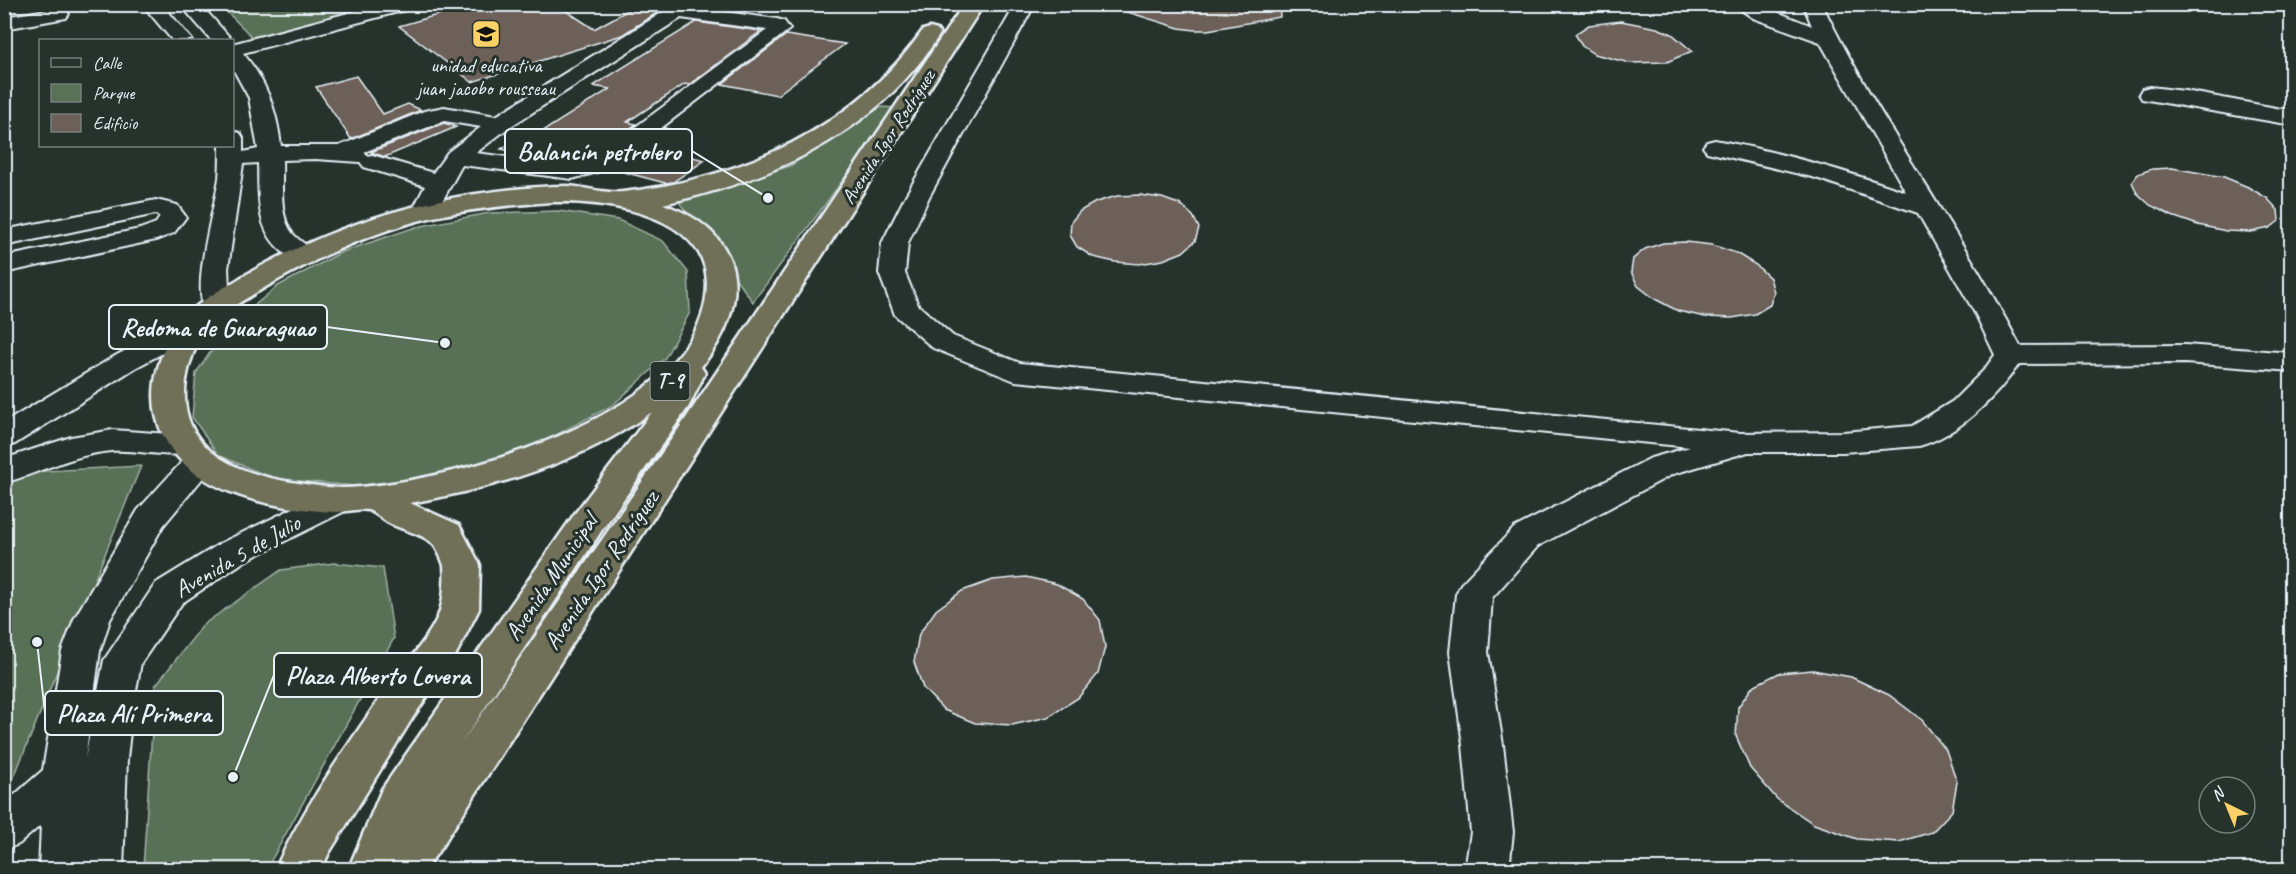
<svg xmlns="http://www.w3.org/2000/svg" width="2296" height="874" font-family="Caveat,sans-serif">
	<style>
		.green { fill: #597156; stroke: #a0b1a7; stroke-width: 1.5 }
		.building { fill: #6c6059; stroke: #e8f1f8; stroke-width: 1.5 }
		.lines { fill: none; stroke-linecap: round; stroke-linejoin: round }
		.minor-casing { stroke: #e8f1f8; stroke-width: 4 }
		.highway-casing { stroke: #e8f1f8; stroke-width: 5 }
		.minor { fill: #26332d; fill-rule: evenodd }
		.highway { fill: #706f59; fill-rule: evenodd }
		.labels { text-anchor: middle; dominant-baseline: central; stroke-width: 6; stroke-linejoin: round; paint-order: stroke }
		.far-poi-label { font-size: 20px; fill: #e8f1f8; stroke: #26332d }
		.far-street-label { font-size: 20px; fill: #e8f1f8; stroke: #26332d }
		.shield { fill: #26332d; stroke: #aeb8bb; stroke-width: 1.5 }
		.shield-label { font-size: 22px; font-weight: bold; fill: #e8f1f8 }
		.street-label { font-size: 24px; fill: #e8f1f8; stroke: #26332d }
		.leader { fill: none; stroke: #e8f1f8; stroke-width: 2 }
		.callout-dot { fill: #e8f1f8; stroke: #26332d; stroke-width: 2 }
		.callout { fill: #26332d; stroke: #e8f1f8; stroke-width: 2 }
		.callout-label { font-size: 26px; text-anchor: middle; font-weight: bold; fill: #e8f1f8 }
	</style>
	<rect width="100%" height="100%" fill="#26332d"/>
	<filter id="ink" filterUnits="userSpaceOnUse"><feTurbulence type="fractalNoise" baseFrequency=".0167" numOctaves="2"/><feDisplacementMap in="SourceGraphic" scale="12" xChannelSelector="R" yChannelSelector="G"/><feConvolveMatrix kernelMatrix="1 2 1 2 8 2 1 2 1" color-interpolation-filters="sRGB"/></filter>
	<g filter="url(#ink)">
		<g class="green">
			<path d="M220 5H376L252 37Z"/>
			<path d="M881 107 896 108 753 302 678 201 790 166Z"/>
			<path d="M559 211 618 220 663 241 688 272 690 312 665 358 613 405 535 446 446 474 355 486 275 479 218 455 192 417 196 373 227 328 278 286 342 252 416 227 489 213Z"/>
			<path d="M141 466 5 799V486L25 472Z"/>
			<path d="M334 563 383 568 394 638 267 868 143 869 155 686 204 624 281 570Z"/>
		</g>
		<g class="building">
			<path d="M475 4H556L594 29 639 4H671L622 35 472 82 399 26Z"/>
			<path d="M1121 4H1279L1280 17 1208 30H1195L1179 28 1121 10Z"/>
			<path d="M1621 21 1657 28 1672 34 1692 51 1667 62 1630 63 1594 54 1582 46 1575 34 1589 25Z"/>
			<path d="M696 22 761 31 689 85 685 84 627 122 636 124 591 157 571 163 501 149 533 130 542 132 610 89 593 86Z"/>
			<path d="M786 35 845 44 777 95 722 84Z"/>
			<path d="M356 76 383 114 408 104 421 110 351 139 316 87Z"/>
			<path d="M444 123 456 127 385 157 371 152Z"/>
			<path d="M664 128 677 131 655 148 705 160 673 182 665 183 612 169Z"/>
			<path d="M2172 168 2224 177 2248 187 2267 198 2278 210 2279 221 2270 228 2251 232 2226 231 2198 225 2172 216 2150 205 2137 193 2132 182 2138 174 2152 169Z"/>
			<path d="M1140 195 1162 198 1181 205 1193 216 1199 228 1195 241 1183 252 1163 260 1139 264 1115 262 1093 257 1077 247 1070 235 1071 222 1080 211 1096 202 1117 196Z"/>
			<path d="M1686 242 1712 245 1736 253 1756 265 1770 278 1774 292 1770 305 1755 314 1732 318 1705 317 1678 311 1655 299 1638 286 1631 272 1633 259 1645 249 1663 243Z"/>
			<path d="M1026 577 1057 584 1083 599 1100 620 1105 647 1098 674 1078 698 1048 717 1012 725 975 723 944 710 923 688 914 662 919 634 936 610 962 591 993 580Z"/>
			<path d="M1813 670 1851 677 1889 695 1922 720 1946 750 1957 782 1952 811 1932 832 1899 842 1857 839 1814 824 1777 799 1750 768 1736 736 1738 707 1753 686 1779 673Z"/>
		</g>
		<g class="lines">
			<g class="minor-casing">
				<g id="minor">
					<path d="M142 4H162L192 40H172Z"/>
					<path d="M180 4H200L232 40H211Z"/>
					<path d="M382 4H415L413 8 243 53C266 81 277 110 281 146H339L424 111 444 107 496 116 676 4H699L696 8 777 19 784 21 790 29 608 169 572 179 462 165 434 216 425 219 416 216 412 211 425 186 364 167 360 162 315 159 282 160C283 182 278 216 293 234 300 242 311 247 317 256L313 262C300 265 294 262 284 253 255 230 259 197 258 163L243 164 228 269 230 306 226 312 216 314 206 312C190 289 215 207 219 178 220 168 220 156 220 146H232V131L240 133 243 138V152L258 149 249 98 232 67V44ZM681 18 767 30 592 159 571 165 476 153 508 128ZM444 121 481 127 448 152 433 173 372 155 367 156 364 152Z"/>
					<path d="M1016 4H1035L929 197 908 243 905 273 918 305 953 336 1020 363 1740 433 1843 432 1912 426 1953 401 1984 370 1995 355 1976 315 1918 213 1816 178 1707 152 1703 147 1707 142 1715 140C1780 152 1843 170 1906 192L1820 42 1753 18 1733 4H1757L1812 26 1803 4H1822C1880 124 1959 228 2020 346L2185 345 2292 353V371L2185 363 2019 364C1996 397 1959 435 1919 446L1843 452H1748L1673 474 1538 546 1492 598 1488 652 1503 745 1513 832 1509 870H1465L1471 832 1463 745 1450 652 1456 594 1461 584 1514 528 1651 458 1690 447 1015 381 933 348 895 315 879 273 882 243 905 197Z"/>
					<path d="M59 8 66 10 69 14 66 18 4 29V17Z"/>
					<path d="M2150 87 2185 91 2292 111V125L2142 99 2139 94 2142 89Z"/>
					<path d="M156 200 177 205 186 217 174 233 156 240 4 273V257L140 229 156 223 160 217 156 214 4 246V230Z"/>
					<path d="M194 317 204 319 208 325 204 331 135 368 15 444 4 447V423L115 356 184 319Z"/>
					<path d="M113 430 183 435 194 438 199 445 194 452C170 459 138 449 111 451 71 455 42 472 4 483V459L71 437Z"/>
					<path d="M200 451 211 454 216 462 163 526 110 620 100 651 85 759 104 660 156 583 221 543 327 492 339 488 351 492 356 500 351 508 245 561 182 603 141 663 132 713 127 759 123 870H39L41 825 19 844 4 850V804L43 770 62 651 74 619 138 510 189 454Z"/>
				</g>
			</g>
			<g class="highway-casing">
				<path id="highway" d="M964 4H984L442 846 425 870H348L382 789 576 512 652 412C580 463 495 488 410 503L459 525 480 565 479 609 454 658 413 717 329 853 321 870H275C303 808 344 751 382 695 398 671 435 634 441 607 444 597 445 577 444 566 443 561 437 548 433 544 424 534 402 530 389 523 383 520 375 512 368 510 359 508 346 512 336 512 277 509 193 495 164 437 142 395 159 342 192 310 206 297 224 288 240 278 311 237 388 208 469 195 501 190 534 186 567 186 585 187 606 194 623 192 741 179 854 129 923 30L930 28 937 30 940 34C878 132 774 180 663 204 748 233 753 303 701 367L705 373 689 406 602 530 461 744 686 418ZM551 202C597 201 672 209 699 253 710 272 708 295 702 315 666 424 445 484 343 488 328 488 313 485 298 483 232 474 168 446 189 366 193 352 200 337 209 326 222 312 241 302 257 292 311 260 368 233 429 218 469 209 510 205 551 202Z"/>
			</g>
			<use href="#minor" class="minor"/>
			<use href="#highway" class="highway"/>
		</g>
	</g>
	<defs>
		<g id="school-square" transform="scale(1.5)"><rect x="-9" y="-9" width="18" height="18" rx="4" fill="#ffd166" stroke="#26332d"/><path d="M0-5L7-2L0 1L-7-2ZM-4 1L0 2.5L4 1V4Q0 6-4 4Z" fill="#111"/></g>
	</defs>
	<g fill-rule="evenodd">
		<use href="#school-square" x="486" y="34"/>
	</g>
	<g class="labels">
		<g class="far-poi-label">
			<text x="486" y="65">unidad educativa<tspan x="486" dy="23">juan jacobo rousseau</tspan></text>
		</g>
		<g class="far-street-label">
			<text transform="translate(888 137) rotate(-57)">Avenida Igor Rodríguez</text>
		</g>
		<rect class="shield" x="650.5" y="362" width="39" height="38" rx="4.5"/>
		<g class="shield-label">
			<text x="670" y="381">T-9</text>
		</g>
		<g class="street-label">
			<text transform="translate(237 556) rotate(-30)">Avenida 5 de Julio</text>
			<text transform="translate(601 570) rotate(-56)">Avenida Igor Rodríguez</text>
			<text transform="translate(551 577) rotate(-56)">Avenida Municipal</text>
		</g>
	</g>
	<path class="leader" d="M768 198L692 151M445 343L327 327M233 777L274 675M37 642L45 713"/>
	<g class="callout-dot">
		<circle cx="768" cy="198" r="6"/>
		<circle cx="445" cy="343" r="6"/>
		<circle cx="233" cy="777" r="6"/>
		<circle cx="37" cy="642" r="6"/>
	</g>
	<g class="callout">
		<rect x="505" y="129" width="187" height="44" rx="6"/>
		<rect x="109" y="305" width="218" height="44" rx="6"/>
		<rect x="274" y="653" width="208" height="44" rx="6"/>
		<rect x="45" y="691" width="178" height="44" rx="6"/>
	</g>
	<g class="callout-label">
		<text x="599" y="160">Balancín petrolero</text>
		<text x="218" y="336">Redoma de Guaraguao</text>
		<text x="378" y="684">Plaza Alberto Lovera</text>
		<text x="134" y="722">Plaza Alí Primera</text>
	</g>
	<rect width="2296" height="874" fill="none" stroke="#26332d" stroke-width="24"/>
	<rect x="12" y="12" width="2272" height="850" fill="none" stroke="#e8f1f8" stroke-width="2" filter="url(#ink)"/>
	<rect x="39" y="39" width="195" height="108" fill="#26332d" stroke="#747f7e" stroke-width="1.5"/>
	<rect x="51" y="58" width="30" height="9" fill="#26332d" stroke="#747f7e" stroke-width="1.5"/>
	<text x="93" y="69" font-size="18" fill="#e8f1f8">Calle</text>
	<rect x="51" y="84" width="30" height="18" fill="#597156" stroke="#747f7e" stroke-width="1.5"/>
	<text x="93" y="99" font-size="18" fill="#e8f1f8">Parque</text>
	<rect x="51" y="114" width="30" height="18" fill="#6c6059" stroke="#747f7e" stroke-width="1.5"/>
	<text x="93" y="129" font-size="18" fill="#e8f1f8">Edificio</text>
	<g transform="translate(2227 805) rotate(317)"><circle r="28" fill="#26332d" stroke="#747f7e" stroke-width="1.5"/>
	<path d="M0-4.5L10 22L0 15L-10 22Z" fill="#ffd166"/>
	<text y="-9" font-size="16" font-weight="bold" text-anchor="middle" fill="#e8f1f8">N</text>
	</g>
</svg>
